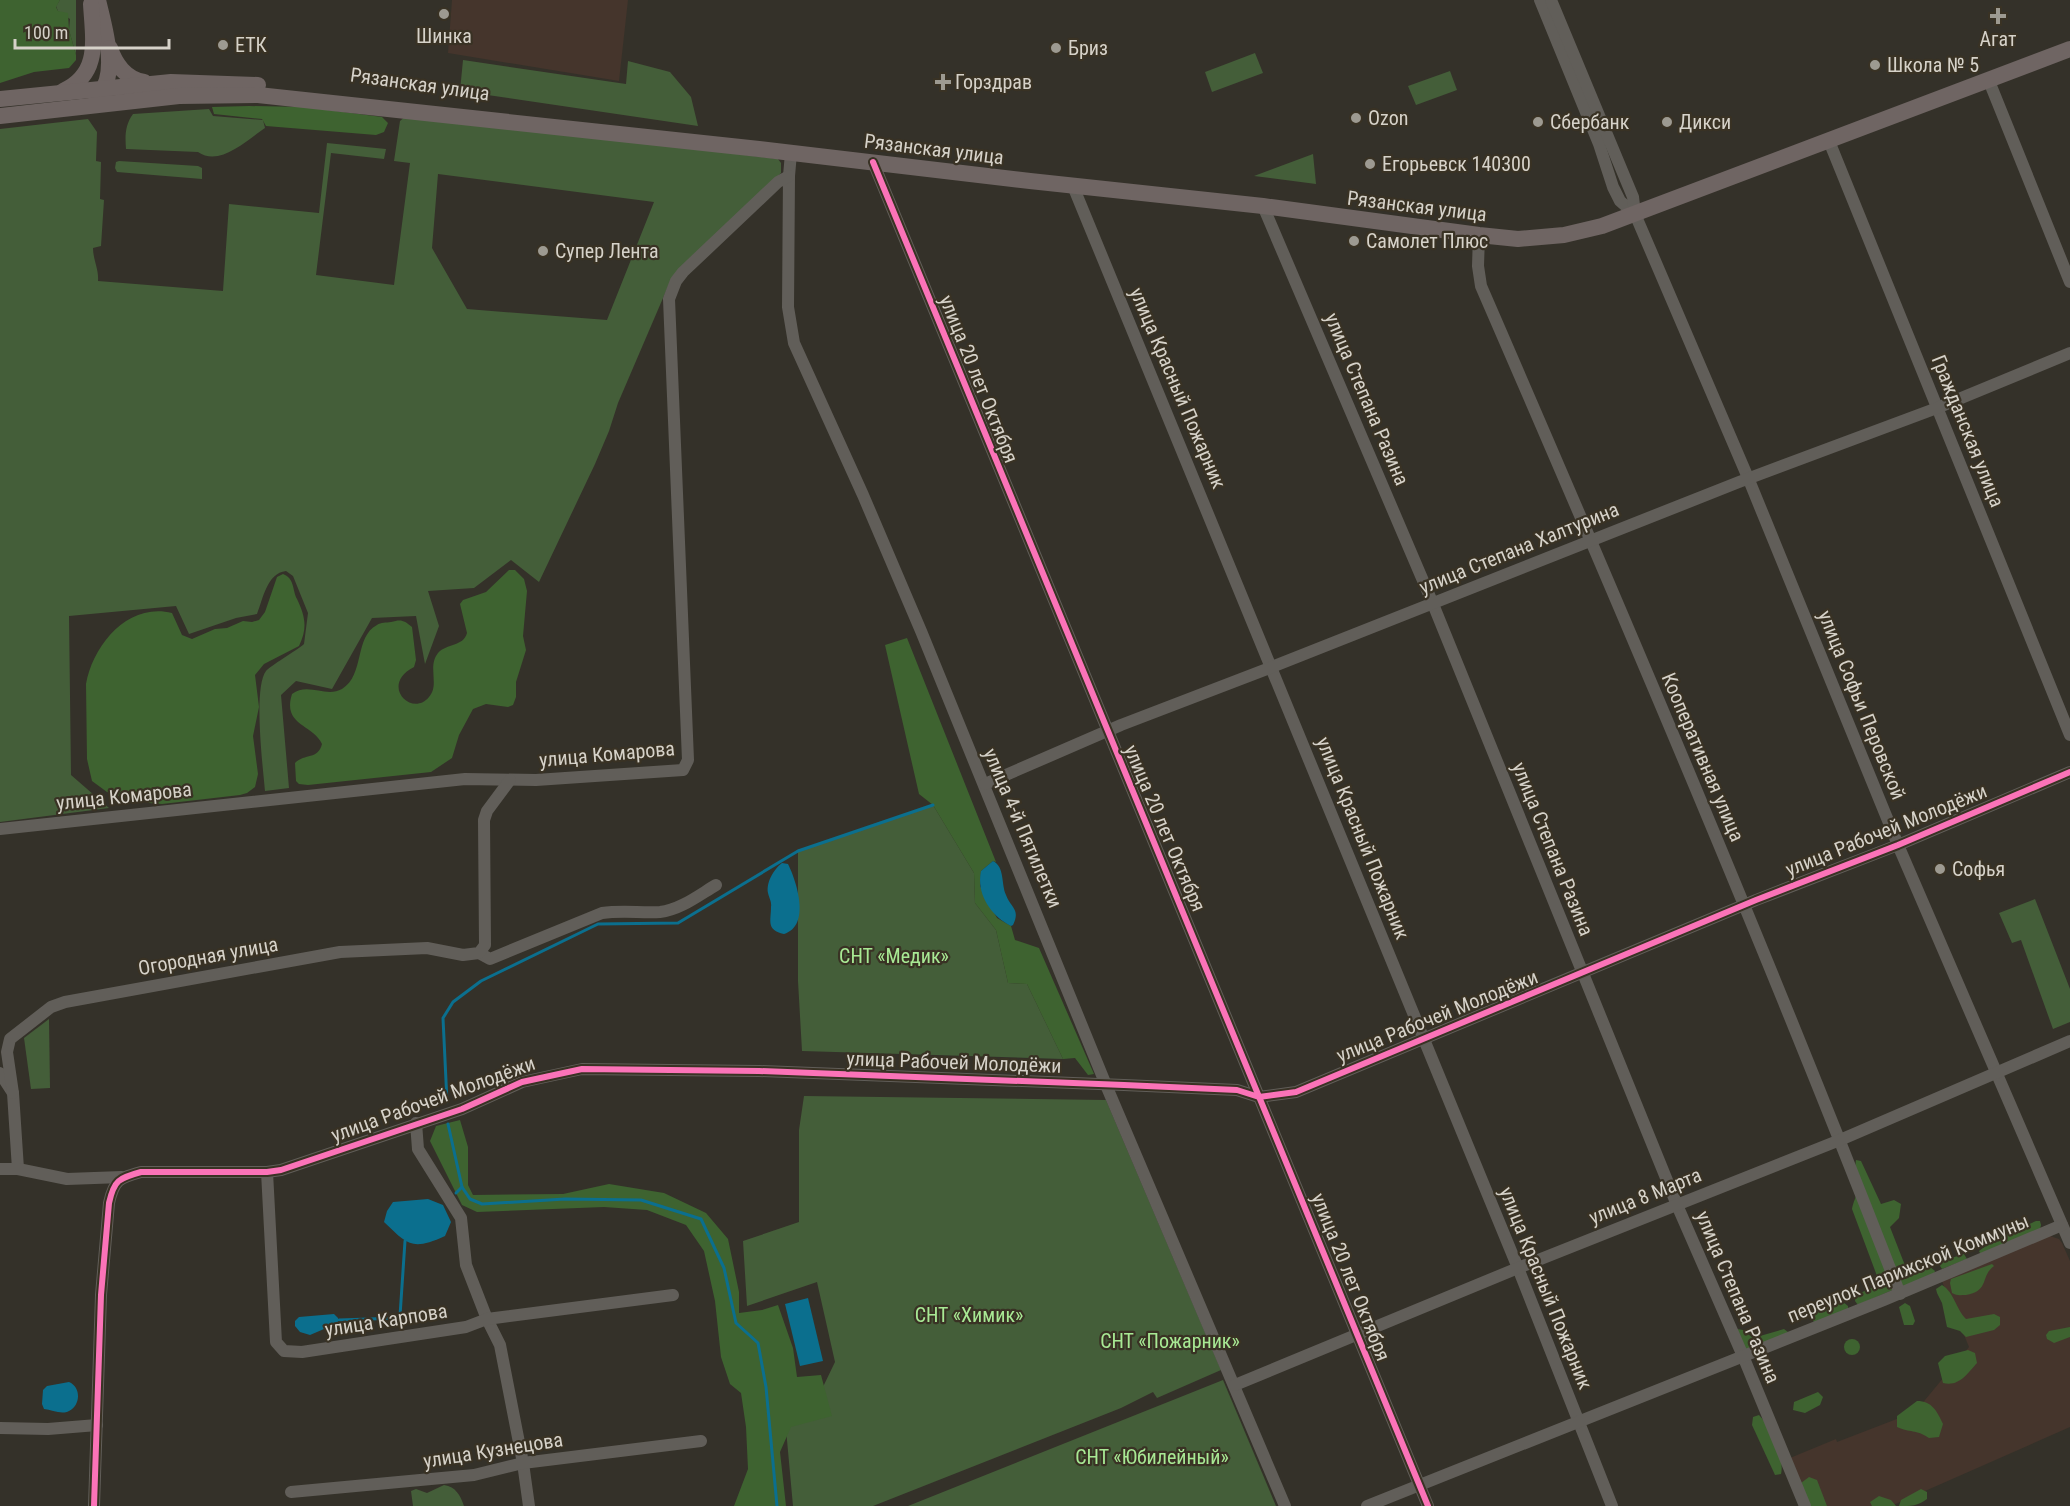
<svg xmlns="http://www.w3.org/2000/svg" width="2070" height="1506" font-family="'Roboto Condensed',sans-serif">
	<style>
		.industrial { fill: #45352c }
		.green { fill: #445e39; fill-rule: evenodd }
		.forest { fill: #3e6330 }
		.water { fill: #0b6f8e }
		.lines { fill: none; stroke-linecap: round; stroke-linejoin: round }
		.stream { stroke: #0b6f8e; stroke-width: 3 }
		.minor { stroke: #615e59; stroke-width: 12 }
		.major { stroke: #6f6563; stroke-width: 16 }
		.cycleway-casing { stroke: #393224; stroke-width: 10 }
		.cycleway { stroke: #fb73b8; stroke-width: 6 }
		.poi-dot { fill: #9d9a91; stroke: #393224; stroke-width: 2 }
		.labels { text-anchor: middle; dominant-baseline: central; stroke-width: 4.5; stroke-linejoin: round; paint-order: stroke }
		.poi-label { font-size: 20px; fill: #d6d2c9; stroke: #393224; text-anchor: start }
		.street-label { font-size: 20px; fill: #d6d2c9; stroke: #393224 }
		.park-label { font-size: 20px; fill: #a8e994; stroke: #393224 }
	</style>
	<rect width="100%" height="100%" fill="#343129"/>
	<g class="industrial">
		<path d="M452 0H628L619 81 448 53Z"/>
		<path d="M2050 1236 2059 1239 2062 1243 2070 1261V1427L1891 1506H1809L1790 1458 1836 1439 1837 1442 1915 1412 1969 1347 1941 1279Z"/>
	</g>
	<g class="green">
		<path d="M60 0H76V55L69 30 70 19 58 11 56 6Z"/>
		<path d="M1255 53 1263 73 1212 92 1205 72Z"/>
		<path d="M463 60 626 84 628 61 670 72 691 97 698 126 460 91Z"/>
		<path d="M1450 71 1457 90 1416 105 1408 86Z"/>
		<path d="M209 109 213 116 263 120 265 128C247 140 220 167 198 152L126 149C125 136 125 125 133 114Z"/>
		<path d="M408 114 778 159 781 163V173L672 277 618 403 609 431 595 464 539 582 511 560 474 588 428 591 439 626 425 664 416 616 372 618 332 689 296 681 281 695 289 788 265 791C263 768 253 688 266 671 270 666 296 651 304 644L308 613 293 576 286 571C267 573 263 599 257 614L236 618 189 634 176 606 69 616 71 775 109 808 0 822V129L88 119 97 132 96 161 101 162 100 199 104 200 101 246 93 248C93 260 99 269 98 281L223 291 229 204 319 213 327 143 386 149 384 159 331 153 316 275 394 285 410 163 394 161 400 121ZM438 174 654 202 607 320 467 309 432 248Z"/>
		<path d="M1313 154 1316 184 1254 176Z"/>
		<path d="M119 161 198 166 202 168V179L117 172 115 168 116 162Z"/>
		<path d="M933 805 974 873 975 903 996 930 1008 983 1027 984 1063 1059 802 1051 798 981V851Z"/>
		<path d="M2035 899 2070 989V1022L2053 1029 2021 940 2012 943 1999 913Z"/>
		<path d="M49 1019 50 1088 31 1089 24 1038Z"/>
		<path d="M804 1096 1106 1100 1221 1370 1157 1398 1153 1392 1121 1408 873 1506H793L785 1418 822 1389 835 1362 817 1282 747 1306 743 1241 799 1222V1130Z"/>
		<path d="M1223 1380 1276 1506H908Z"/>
		<path d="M444 1485C456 1487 460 1495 464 1506H413L411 1491 416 1489 427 1493Z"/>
	</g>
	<g class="forest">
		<path d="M0 0H60L56 7 58 11 68 13 69 30 76 55V60L69 68 34 72 0 83Z"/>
		<path d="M249 106 305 107 382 117 388 123 384 132 376 135 266 126 262 119 214 114 212 107Z"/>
		<path d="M509 570H515L524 579 527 591 523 636 526 650 516 682V697L513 705 508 707 486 704 473 709 459 735 452 758 431 772 308 785 299 784 296 781 295 763C305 753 318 760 322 744 313 724 282 726 292 694 308 682 326 698 342 689 365 675 354 637 377 625 381 622 386 623 391 622 401 619 404 620 412 627L416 660 414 667C379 685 412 718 429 697 440 685 427 667 438 653 447 643 463 647 467 633L460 604 463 600 486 592Z"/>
		<path d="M283 574C295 579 292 589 297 599 305 616 308 628 299 646L264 664 255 675 259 707 253 736 258 774 255 787 247 793 240 795 162 804 149 803 139 797 127 799 107 792 92 781 87 759 86 684C93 645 128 602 172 613L182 635 192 639 215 629 227 628 243 621 252 622 259 620 265 612 277 577Z"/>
		<path d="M907 638 996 862 993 861 981 871 980 886 997 918 1011 926 1015 940 1039 948 1094 1074 1088 1075 1075 1058 1063 1059 1027 984 1008 983 996 930 975 903 974 873 933 805 919 794 885 645Z"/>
		<path d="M460 1120 468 1147V1185L473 1195 563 1194 609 1184 664 1193 706 1213 728 1239 739 1292V1313L762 1310 778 1305 793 1348 797 1377 821 1375 832 1416 791 1427 780 1452 786 1506H734L748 1469 746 1427 741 1393 730 1384 721 1357 715 1301 704 1251 686 1225 647 1210 604 1207 477 1212 462 1205 430 1141 436 1126Z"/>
		<path d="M1856 1160 1861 1161 1881 1204 1894 1200 1901 1204 1899 1218 1890 1227 1906 1268 1913 1273 1930 1267 1935 1271 1933 1277 1895 1289 1858 1305 1855 1301 1856 1295 1880 1284 1852 1209C1853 1202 1857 1196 1857 1190 1858 1179 1854 1171 1856 1160Z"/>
		<path d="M2036 1221H2040L2041 1225 2040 1229 1982 1255 1980 1253 1979 1251 1995 1239Z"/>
		<path d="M1964 1254 1967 1259 1942 1269 1940 1266 1942 1261Z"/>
		<path d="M1992 1264 1994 1266C1980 1276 1990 1291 1966 1295 1960 1295 1957 1296 1952 1293L1950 1283 1951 1279Z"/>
		<path d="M1942 1285C1954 1292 1956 1309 1966 1319L1994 1314 2000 1317V1325L1994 1330 1966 1337 1960 1331 1947 1327 1942 1303 1937 1293 1936 1289Z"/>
		<path d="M1843 1302 1848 1306V1312L1816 1324 1813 1321 1814 1314 1836 1303Z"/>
		<path d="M1905 1303 1910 1306 1915 1321 1913 1325H1904L1899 1307Z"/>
		<path d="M2070 1327V1337L2054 1343 2047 1339 2046 1335 2049 1331Z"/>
		<path d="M1737 1329 1743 1330 1753 1338 1784 1329 1788 1332 1746 1353Z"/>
		<circle cx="1852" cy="1347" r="8"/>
		<path d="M1968 1350 1975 1353 1977 1363C1967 1374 1959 1387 1943 1383L1938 1363 1945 1356Z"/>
		<path d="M1818 1392 1823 1397 1820 1405 1805 1413 1793 1410 1794 1402Z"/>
		<path d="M1917 1401C1932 1401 1937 1411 1943 1424L1939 1437 1929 1438C1916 1429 1910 1433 1897 1427V1416Z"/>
		<path d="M1759 1415C1771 1427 1785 1458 1781 1474L1775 1475 1752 1425 1753 1417Z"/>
		<path d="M1809 1477 1817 1480 1827 1506H1807L1801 1483Z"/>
		<path d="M1921 1489 1927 1492V1499C1918 1506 1911 1506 1899 1506L1901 1500Z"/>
		<path d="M1879 1496 1891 1500 1896 1506H1872L1870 1502Z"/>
	</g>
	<g class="water">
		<path d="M993 861C1005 867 1001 884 1006 895 1010 907 1021 909 1013 925L1011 926C991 916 976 894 981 871Z"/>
		<path d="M782 863 788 864C797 882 811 926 784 934 766 930 771 921 771 907 772 902 769 898 768 893 766 882 774 869 782 863Z"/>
		<path d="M428 1199 443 1205 451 1222 445 1236C412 1251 408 1245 384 1222L387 1211 393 1202Z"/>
		<path d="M808 1298 823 1361 800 1366 785 1304Z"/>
		<path d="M334 1314 338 1318V1323L310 1335 300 1332 295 1326V1321L299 1317Z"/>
		<path d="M69 1382C81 1387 81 1405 69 1411 62 1415 52 1410 44 1409L42 1404 43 1390 47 1386Z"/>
	</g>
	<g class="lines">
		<g class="stream">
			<path d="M447 1102 443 1018 453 1002 481 981 598 924 678 923 798 851 933 805"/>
			<path d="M448 1124 462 1187 470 1199 482 1204 565 1199 641 1200 701 1219 724 1268 736 1323 758 1343 766 1387 777 1506"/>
			<path d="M456 1193 462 1187"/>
			<path d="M339 1320 399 1318 400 1316 405 1241"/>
		</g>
		<g class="minor">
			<path d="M1540 0 1599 144 1613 187 1620 201 1635 214"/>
			<path d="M1551 0 1633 197 1635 214 1749 480 1898 845 2070 1243"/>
			<path d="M1989 81 2070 282"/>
			<path d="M1829 141 2070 735"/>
			<path d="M791 153 789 176 788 307 794 343 863 495 921 631 1106 1085 1285 1506"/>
			<path d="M873 162 1428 1506"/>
			<path d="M1073 186 1518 1268 1612 1506"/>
			<path d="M1263 206 1433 604 1677 1205 1743 1356 1805 1506"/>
			<path d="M1479 235 1478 266 1481 286C1626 620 1768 954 1900 1294"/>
			<path d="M985 784 1121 725 1272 667 1739 482 1937 408 2070 353"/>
			<path d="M0 829 465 779 536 780 683 770 688 760 669 299 676 281 683 272 778 182 789 176"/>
			<path d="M479 953 490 959 602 913C622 910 640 913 660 912 680 910 699 895 716 885"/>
			<path d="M0 1073 13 1093 18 1169"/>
			<path d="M13 1093 7 1052 10 1039 51 1007 65 1002 340 952 427 948 463 955 479 953 485 945 484 820 487 811 510 780"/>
			<path d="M416 1123 418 1149 461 1218 466 1265 487 1319 500 1345 523 1463 529 1506"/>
			<path d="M0 1169H18L67 1179 122 1177"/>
			<path d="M267 1172 276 1342 284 1351 302 1352 466 1327 487 1319 673 1295"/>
			<path d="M1235 1385 1518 1268 1840 1140 2070 1041"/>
			<path d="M0 1428 48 1429 97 1425"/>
			<path d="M291 1492 474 1475 523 1463 701 1441"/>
			<path d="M94 1506 101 1295 109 1203C114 1180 119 1178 141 1172H267L281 1170 462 1109 522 1082 582 1069 759 1071 1124 1085 1237 1090 1259 1097 1296 1092 1756 900 1898 845 2070 772"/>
			<path d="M1367 1506 1884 1300 2062 1225"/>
		</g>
		<g class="major">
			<path d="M98 0C104 26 119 73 99 95"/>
			<path d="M110 48C115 64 126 79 144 82"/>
			<path d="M63 91C101 74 93 39 91 4"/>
			<path d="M0 99 171 82 258 85"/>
			<path d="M0 116 179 96 258 95 759 149 1030 181 1263 206 1479 235 1518 239 1564 235 1602 226 2070 49"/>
		</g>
		<g class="cycleway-casing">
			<g id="cycleway">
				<path d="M873 162 1428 1506"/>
				<path d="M94 1506 101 1295 109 1203C114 1180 119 1178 141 1172H267L281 1170 462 1109 522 1082 582 1069 759 1071 1124 1085 1237 1090 1259 1097 1296 1092 1756 900 1898 845 2070 772"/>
			</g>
		</g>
		<use href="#cycleway" class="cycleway"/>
	</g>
	<g class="poi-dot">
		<circle cx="444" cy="14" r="6"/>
		<path d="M1995 7h6v6h6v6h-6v6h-6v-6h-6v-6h6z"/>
		<circle cx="223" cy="45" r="6"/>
		<circle cx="1056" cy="48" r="6"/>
		<circle cx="1875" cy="65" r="6"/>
		<path d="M940 73h6v6h6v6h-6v6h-6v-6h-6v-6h6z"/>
		<circle cx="1356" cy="118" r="6"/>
		<circle cx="1538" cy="122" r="6"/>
		<circle cx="1667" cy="122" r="6"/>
		<circle cx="1370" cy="164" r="6"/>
		<circle cx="1354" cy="241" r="6"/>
		<circle cx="543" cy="251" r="6"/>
		<circle cx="1940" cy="869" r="6"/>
	</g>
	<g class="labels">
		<g class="poi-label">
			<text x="444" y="36" text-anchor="middle">Шинка</text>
			<text x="1998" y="39" text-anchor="middle">Агат</text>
			<text x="235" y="45">ЕТК</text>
			<text x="1068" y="48">Бриз</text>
			<text x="1887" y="65">Школа № 5</text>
			<text x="955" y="82">Горздрав</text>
			<text x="1368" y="118">Ozon</text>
			<text x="1550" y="122">Сбербанк</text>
			<text x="1679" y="122">Дикси</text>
			<text x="1382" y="164">Егорьевск 140300</text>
			<text x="1366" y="241">Самолет Плюс</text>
			<text x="555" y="251">Супер Лента</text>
			<text x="1952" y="869">Софья</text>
		</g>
		<g class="street-label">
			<text transform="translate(420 84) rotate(8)">Рязанская улица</text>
			<text transform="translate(934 149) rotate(7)">Рязанская улица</text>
			<text transform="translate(1417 206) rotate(7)">Рязанская улица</text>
			<text transform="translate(979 379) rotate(68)">улица 20 лет Октября</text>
			<text transform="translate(1178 388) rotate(67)">улица Красный Пожарник</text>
			<text transform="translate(1367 399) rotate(67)">улица Степана Разина</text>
			<text transform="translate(1968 431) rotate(68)">Гражданская улица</text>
			<text transform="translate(1519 548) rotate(-22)">улица Степана Халтурина</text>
			<text transform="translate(1862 705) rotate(68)">улица Софьи Перовской</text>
			<text transform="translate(607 754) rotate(-5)">улица Комарова</text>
			<text transform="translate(1703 757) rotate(67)">Кооперативная улица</text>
			<text transform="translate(124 796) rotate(-6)">улица Комарова</text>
			<text transform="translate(1023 828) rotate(67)">улица 4-й Пятилетки</text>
			<text transform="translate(1165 828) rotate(67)">улица 20 лет Октября</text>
			<text transform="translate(1886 830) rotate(-22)">улица Рабочей Молодёжи</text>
			<text transform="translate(1363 838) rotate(68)">улица Красный Пожарник</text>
			<text transform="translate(1553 849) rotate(68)">улица Степана Разина</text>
			<text transform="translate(208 956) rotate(-10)">Огородная улица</text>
			<text transform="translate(1437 1016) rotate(-22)">улица Рабочей Молодёжи</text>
			<text transform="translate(954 1062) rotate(2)">улица Рабочей Молодёжи</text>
			<text transform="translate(433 1099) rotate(-20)">улица Рабочей Молодёжи</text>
			<text transform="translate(1645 1196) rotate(-22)">улица 8 Марта</text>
			<text transform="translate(1908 1268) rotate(-22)">переулок Парижской Коммуны</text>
			<text transform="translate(1351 1277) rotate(68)">улица 20 лет Октября</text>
			<text transform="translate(1546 1288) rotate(68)">улица Красный Пожарник</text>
			<text transform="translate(1738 1297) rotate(67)">улица Степана Разина</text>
			<text transform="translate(386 1320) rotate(-9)">улица Карпова</text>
			<text transform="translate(493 1450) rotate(-9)">улица Кузнецова</text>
		</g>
		<g class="park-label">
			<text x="894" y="956">СНТ «Медик»</text>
			<text x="969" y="1315">СНТ «Химик»</text>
			<text x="1170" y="1341">СНТ «Пожарник»</text>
			<text x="1152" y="1457">СНТ «Юбилейный»</text>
		</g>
	</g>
	<path d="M15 39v9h154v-9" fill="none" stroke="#d6d2c9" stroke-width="3"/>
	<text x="24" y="39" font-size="18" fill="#d6d2c9" stroke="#393224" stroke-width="4.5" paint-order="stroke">100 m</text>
</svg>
